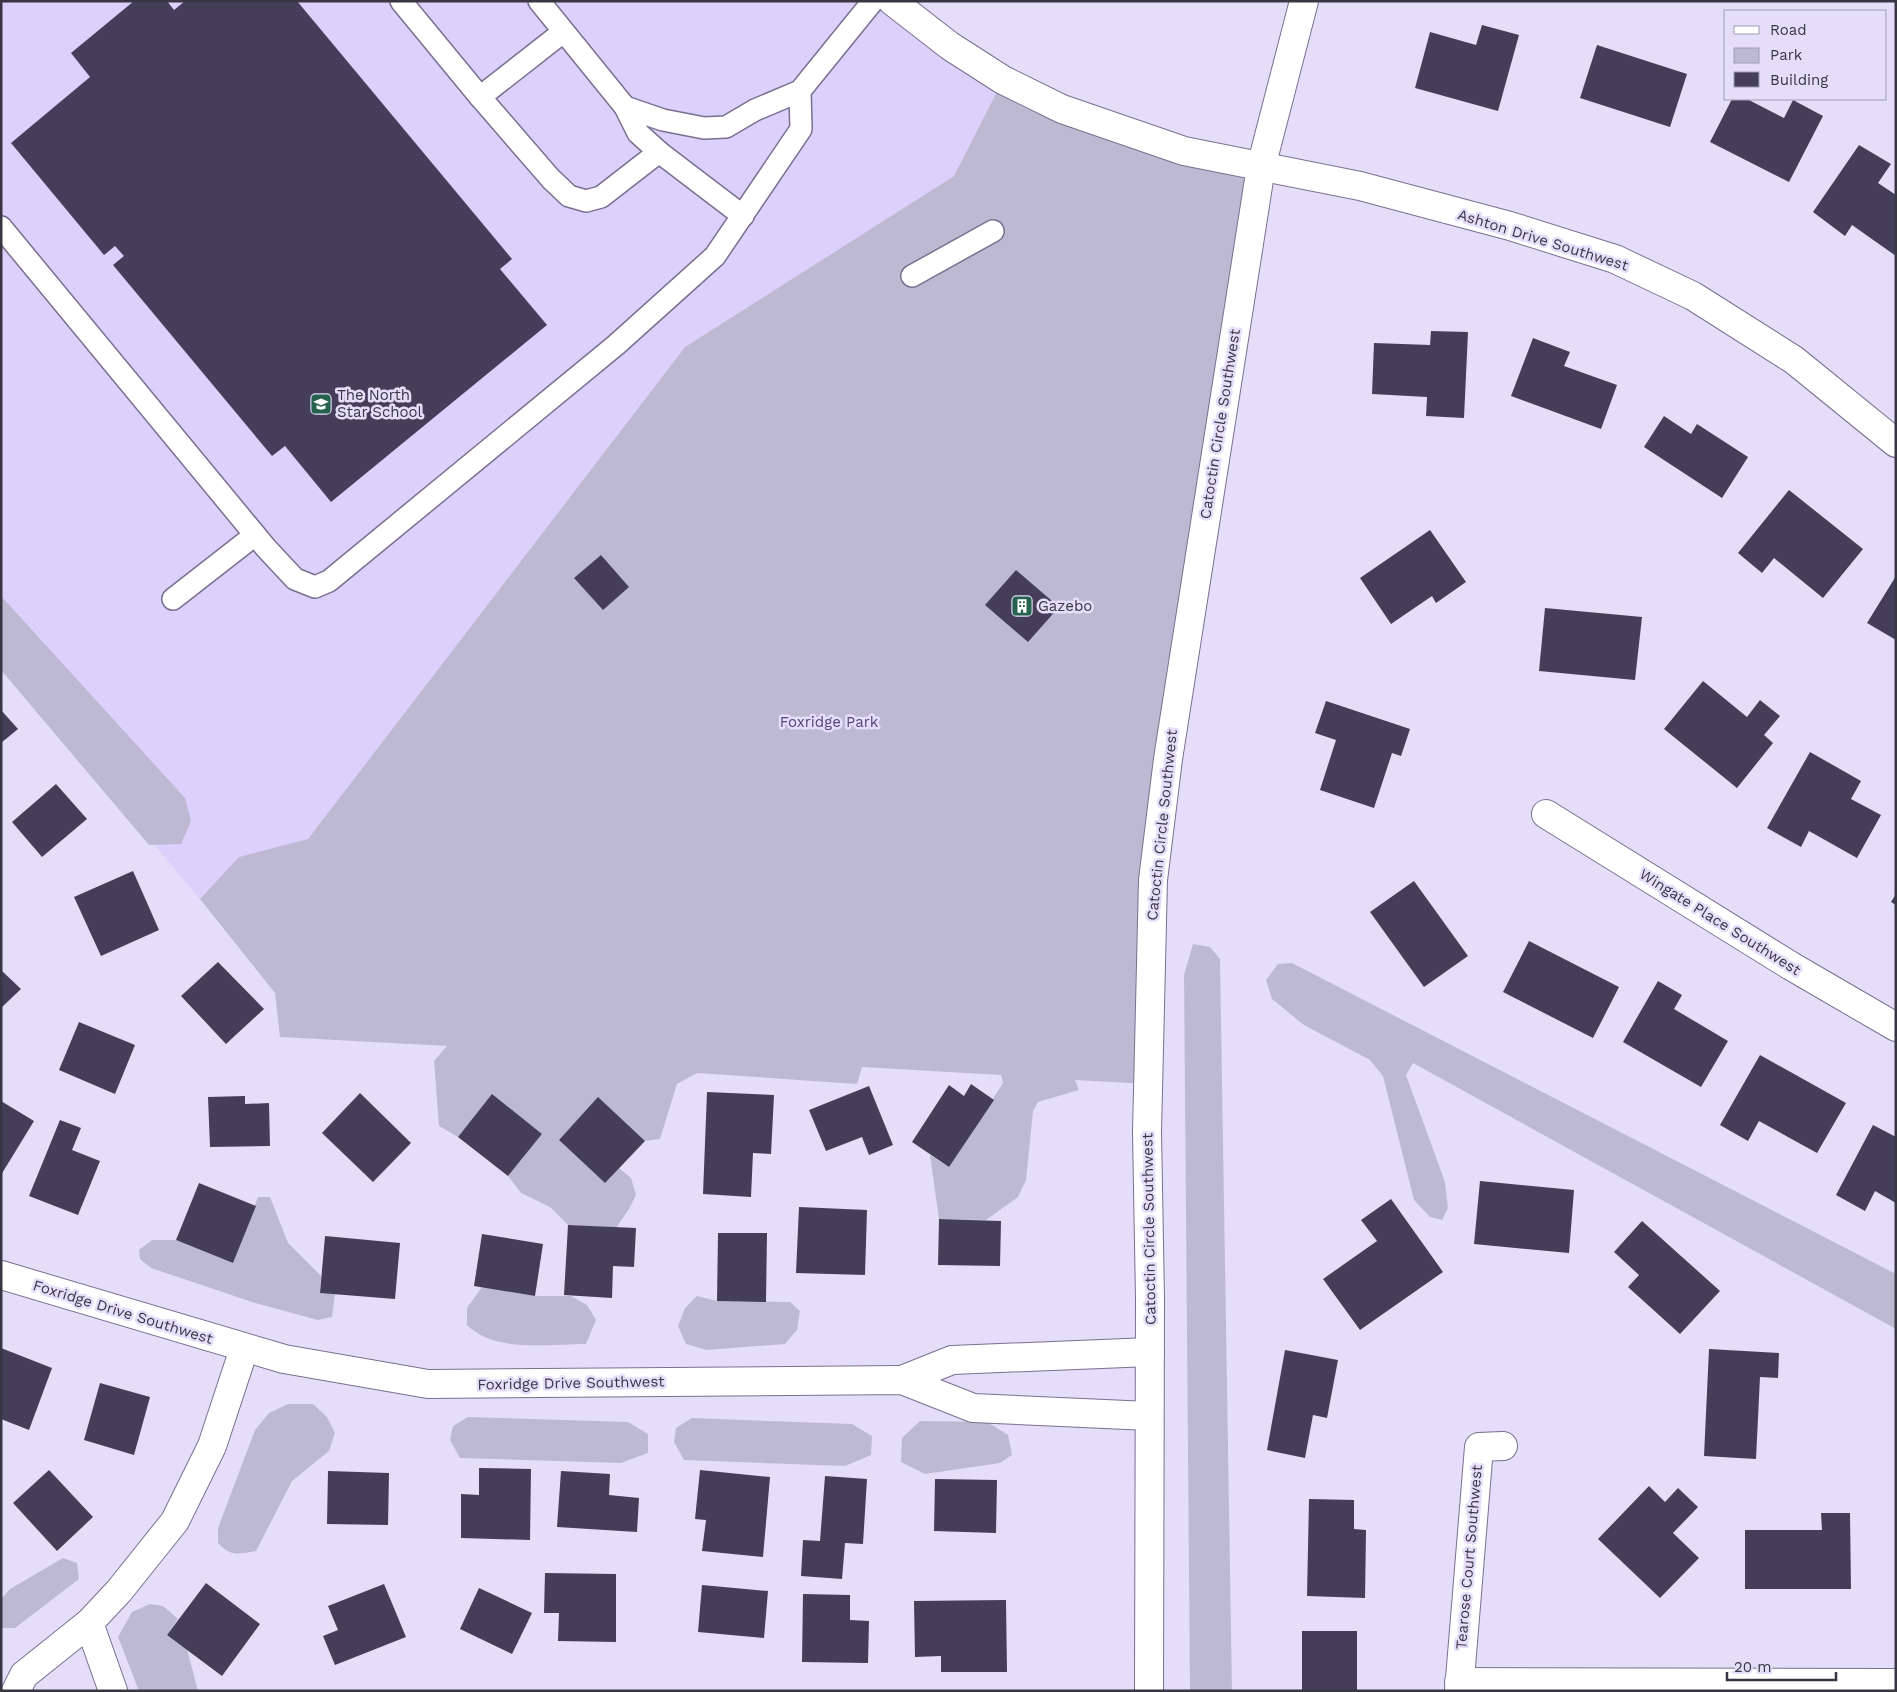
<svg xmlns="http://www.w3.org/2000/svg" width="1897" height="1692" font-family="'Work Sans',sans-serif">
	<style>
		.built { fill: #dbd1fc }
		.green { fill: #beb9d3 }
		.building { fill: #453e5b }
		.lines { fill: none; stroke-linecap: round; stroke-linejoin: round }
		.service-casing { stroke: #78708f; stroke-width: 24 }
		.minor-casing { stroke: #78708f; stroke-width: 30 }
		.secondary-casing { stroke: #78708f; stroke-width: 30 }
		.service { stroke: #fff; stroke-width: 21 }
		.minor { stroke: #fff; stroke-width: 28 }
		.secondary { stroke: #fff; stroke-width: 28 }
		.labels { text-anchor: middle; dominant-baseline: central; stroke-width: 5; stroke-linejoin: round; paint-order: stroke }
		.street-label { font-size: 15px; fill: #393644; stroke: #e5defb }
		.poi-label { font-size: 15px; fill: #393644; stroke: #e5defb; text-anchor: start }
		.park-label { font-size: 15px; fill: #55457a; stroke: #e5defb }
	</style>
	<rect width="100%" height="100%" fill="#e5defb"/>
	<path class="built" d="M1 1H891L1003 80 954 176 685 347 308 839 239 857 200 899 1 664Z"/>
	<g class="green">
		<path d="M1003 80 1261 167 1153 880 1148 1084 1075 1080 1079 1090 1038 1102 1033 1111 1026 1180 1018 1197 986 1220 939 1219 930 1155 949 1167 1003 1083 1001 1075 862 1067 857 1084 697 1073 677 1084 660 1139 645 1141 598 1098 559 1140 605 1183 619 1168 631 1178 636 1195 629 1209 616 1228 568 1225 550 1207 521 1193 508 1176 542 1134 492 1095 458 1137 439 1126 434 1061 447 1046 280 1037 275 993 200 899 239 857 308 839 685 347 954 176Z"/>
		<path d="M1 596 185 798 191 821 181 844 149 845 1 670Z"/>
		<path d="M1193 944 1210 947 1220 959 1232 1691H1190L1184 975Z"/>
		<path d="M1292 963 1896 1274V1329L1413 1063 1406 1075 1445 1182 1448 1208 1442 1220 1430 1217 1414 1200 1383 1076 1370 1060 1304 1025 1272 999 1266 980 1278 964Z"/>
		<path d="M258 1197H270L288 1243 321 1276 320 1292 335 1294 332 1317 318 1320 255 1303 151 1268 140 1259 139 1250 152 1240H176L233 1263Z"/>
		<path d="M482 1287 535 1296H571L587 1305 596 1320 586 1344C549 1344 495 1353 467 1325V1308Z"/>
		<path d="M697 1296 717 1301 790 1302 800 1311 797 1330 785 1344 706 1350 686 1344 678 1326 685 1308Z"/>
		<path d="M288 1404H313L327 1417 335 1433 329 1451 292 1481 256 1551C238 1554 231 1557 218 1543V1528L255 1430 269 1413Z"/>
		<path d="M468 1417 628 1422 648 1434V1453L621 1463 460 1458 450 1440 453 1426Z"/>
		<path d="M692 1418 852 1424 872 1436 871 1455 845 1466 684 1460 674 1442 676 1428Z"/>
		<path d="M920 1421 987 1422 1008 1435 1012 1455 1000 1463 925 1474 901 1462 902 1438Z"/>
		<path d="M63 1558 77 1563 79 1579 15 1628H1V1599L10 1589Z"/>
		<path d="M150 1604 163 1606 178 1619 167 1635 187 1649 198 1691H139L118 1637 132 1612Z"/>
	</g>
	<g class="building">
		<path d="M134 1H167L174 10 185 1H297L512 259 500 269 547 325 331 502 285 446 272 456 113 265 124 256 115 246 104 255 11 143 90 77 71 53Z"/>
		<path d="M1482 25 1519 35 1498 111 1415 88 1430 32 1476 45Z"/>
		<path d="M1597 45 1687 74 1670 127 1580 98Z"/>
		<path d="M1732 99H1747L1784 118 1793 100 1823 116 1789 182 1710 142Z"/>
		<path d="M1859 145 1891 164 1878 183 1896 195V256L1852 225 1845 236 1813 212Z"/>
		<path d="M1431 331 1468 332 1464 418 1426 416 1427 397 1372 394 1374 343 1430 345Z"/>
		<path d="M1533 338 1570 352 1564 366 1617 385 1601 429 1511 396Z"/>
		<path d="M1664 416 1691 434 1697 424 1748 457 1722 498 1644 447Z"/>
		<path d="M1789 490 1863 549 1823 598 1774 558 1762 573 1738 553Z"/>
		<path d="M1430 530 1466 582 1436 603 1432 596 1391 624 1360 578Z"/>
		<path d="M601 555 629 587 603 610 574 578Z"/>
		<path d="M1016 570 1059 607 1028 642 985 605Z"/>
		<path d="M1896 576V640L1867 623Z"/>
		<path d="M1545 608 1642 617 1635 680 1539 671Z"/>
		<path d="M1703 681 1747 717 1760 700 1780 716 1764 735 1773 743 1737 788 1664 729Z"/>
		<path d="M1326 701 1410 729 1401 756 1392 753 1374 808 1320 790 1336 740 1315 733Z"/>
		<path d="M1 710 18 729 1 743Z"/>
		<path d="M1810 752 1861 781 1851 799 1881 815 1857 858 1809 831 1801 847 1767 828Z"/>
		<path d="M56 784 87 819 42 857 12 822Z"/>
		<path d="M133 871 159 930 101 956 74 897Z"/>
		<path d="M1414 881 1468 956 1424 987 1370 912Z"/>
		<path d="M1896 894V905L1891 902Z"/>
		<path d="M1529 941 1619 987 1593 1038 1503 992Z"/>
		<path d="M218 962 264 1009 226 1044 181 996Z"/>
		<path d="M1 970 21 989 1 1008Z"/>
		<path d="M1658 981 1682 995 1674 1009 1728 1041 1701 1087 1623 1042Z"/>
		<path d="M79 1022 135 1045 115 1094 59 1070Z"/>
		<path d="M1760 1055 1846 1103 1817 1153 1759 1121 1748 1141 1720 1125Z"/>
		<path d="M971 1084 994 1100 949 1167 912 1142 949 1085 964 1096Z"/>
		<path d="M869 1086 893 1145 869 1155 862 1137 826 1151 809 1110Z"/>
		<path d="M707 1092 774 1095 771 1154 753 1153 751 1197 703 1194Z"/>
		<path d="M360 1093 411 1143 373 1182 322 1133Z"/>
		<path d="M492 1094 542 1134 508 1176 458 1137Z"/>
		<path d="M245 1096V1104L269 1103 270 1146 210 1147 208 1097Z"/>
		<path d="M598 1097 645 1141 605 1183 559 1140Z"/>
		<path d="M1 1101 34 1121 1 1175Z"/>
		<path d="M60 1120 81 1128 72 1150 100 1161 78 1215 29 1196Z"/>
		<path d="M1873 1125 1896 1137V1203L1875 1191 1865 1211 1836 1195Z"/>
		<path d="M1480 1181 1574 1190 1569 1253 1474 1244Z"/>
		<path d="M199 1183 256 1206 233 1263 176 1240Z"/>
		<path d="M1391 1199 1443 1272 1360 1330 1323 1279 1377 1241 1361 1220Z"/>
		<path d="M799 1207 867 1210 865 1275 796 1273Z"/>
		<path d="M939 1219 1001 1221 1000 1266 938 1265Z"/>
		<path d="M1642 1221 1720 1291 1680 1334 1628 1287 1639 1275 1614 1252Z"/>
		<path d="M568 1225 636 1228 634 1267 613 1266 612 1298 564 1295Z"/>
		<path d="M718 1233H767L766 1302 717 1301Z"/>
		<path d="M482 1234 543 1244 535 1296 474 1286Z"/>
		<path d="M325 1236 400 1243 395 1299 320 1293Z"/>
		<path d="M1 1348 52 1368 29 1430 1 1419Z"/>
		<path d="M1709 1349 1779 1353 1778 1378 1760 1377 1756 1459 1704 1456Z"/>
		<path d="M1285 1350 1338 1360 1327 1418 1313 1415 1305 1458 1267 1450Z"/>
		<path d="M100 1383 150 1397 134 1455 84 1440Z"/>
		<path d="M479 1468 531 1469 530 1540 461 1538V1494L479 1495Z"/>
		<path d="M49 1470 93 1517 57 1551 13 1503Z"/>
		<path d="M700 1470 770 1477 763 1557 702 1551 706 1520 695 1519Z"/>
		<path d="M328 1471 389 1473 388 1525 327 1524Z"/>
		<path d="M561 1471 610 1474 609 1495 639 1498 637 1532 557 1527Z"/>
		<path d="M825 1476 867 1479 863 1544 845 1543 842 1579 801 1576 803 1540 820 1541Z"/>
		<path d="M935 1479 997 1480 996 1533 934 1531Z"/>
		<path d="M1649 1486 1665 1502 1678 1488 1698 1507 1673 1533 1699 1558 1660 1598 1598 1539Z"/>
		<path d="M1309 1499 1354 1500V1529L1366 1530 1365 1598 1307 1596Z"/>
		<path d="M1821 1513H1850L1851 1589H1745V1530H1822Z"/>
		<path d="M545 1573 616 1574V1642L558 1641 559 1613H544Z"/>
		<path d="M206 1583 260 1624 222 1676 167 1635Z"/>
		<path d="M384 1584 406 1637 335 1665 323 1636 338 1630 328 1606Z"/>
		<path d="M702 1585 768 1591 764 1638 698 1632Z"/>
		<path d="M479 1588 532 1613 512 1654 460 1629Z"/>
		<path d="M803 1594 850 1595V1620L869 1621 868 1663 802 1662Z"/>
		<path d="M1006 1600 1007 1672H941V1656L915 1657 914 1601Z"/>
		<rect x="1302" y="1631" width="55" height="60"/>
	</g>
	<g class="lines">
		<g class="service-casing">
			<g id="service">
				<path d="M401 1 480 97 563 32"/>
				<path d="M539 1 625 107 638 133 659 152 743 216"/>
				<path d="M480 97 551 179 569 196 586 201 601 197 659 152"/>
				<path d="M625 107 663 120 704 128 726 127 755 110 800 91 873 1"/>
				<path d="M1 227 266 548 295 579 315 587 329 581 616 345 715 256 801 129 800 91"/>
				<path d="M912 276 993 231"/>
				<path d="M173 599 255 535"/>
			</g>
		</g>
		<g class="minor-casing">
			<g id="minor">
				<path d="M892 1 950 46 1003 80 1062 109 1184 151 1360 186 1510 226 1615 259 1693 296 1794 360 1896 443"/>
				<path d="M1546 814 1791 966 1896 1027"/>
				<path d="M1 1275 284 1359 428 1384 902 1380 973 1408 1149 1416"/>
				<path d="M902 1380 952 1360 1150 1352"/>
				<path d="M89 1623 113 1691"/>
				<path d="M1459 1682 1896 1683"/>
				<path d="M16 1691 24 1675 89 1623 119 1591 175 1521 212 1446 244 1349"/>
				<path d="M1459 1691 1479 1447 1503 1446"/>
			</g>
		</g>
		<g class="secondary-casing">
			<path id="secondary" d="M1149 1691 1150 1299 1147 1132 1153 880 1168 759 1261 167 1304 1"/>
		</g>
		<use href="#service" class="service"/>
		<use href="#minor" class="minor"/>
		<use href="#secondary" class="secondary"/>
	</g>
	<defs>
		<g id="school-square" transform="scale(1.125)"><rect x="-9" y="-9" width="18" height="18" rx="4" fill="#26634e" stroke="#e5defb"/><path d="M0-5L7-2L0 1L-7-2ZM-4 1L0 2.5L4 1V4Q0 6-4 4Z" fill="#fff"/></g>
		<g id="building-square" transform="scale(1.125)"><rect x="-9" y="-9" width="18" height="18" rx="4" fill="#26634e" stroke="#e5defb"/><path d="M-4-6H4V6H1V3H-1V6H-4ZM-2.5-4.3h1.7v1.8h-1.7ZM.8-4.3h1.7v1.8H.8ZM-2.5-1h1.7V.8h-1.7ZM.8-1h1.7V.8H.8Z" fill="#fff"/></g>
	</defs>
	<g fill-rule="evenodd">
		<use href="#school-square" x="321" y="404"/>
		<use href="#building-square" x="1022" y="606"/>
	</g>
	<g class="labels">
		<g class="street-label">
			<text transform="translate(1543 240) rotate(17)">Ashton Drive Southwest</text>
			<text transform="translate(1220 424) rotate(-81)">Catoctin Circle Southwest</text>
			<text transform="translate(1162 825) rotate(-84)">Catoctin Circle Southwest</text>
			<text transform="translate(1720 922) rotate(32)">Wingate Place Southwest</text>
			<text transform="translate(1149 1229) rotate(-91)">Catoctin Circle Southwest</text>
			<text transform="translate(123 1312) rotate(17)">Foxridge Drive Southwest</text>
			<text transform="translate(571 1383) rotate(-1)">Foxridge Drive Southwest</text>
			<text transform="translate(1469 1557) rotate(-85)">Tearose Court Southwest</text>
		</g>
		<g class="poi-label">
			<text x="337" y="395">The North<tspan x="337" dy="17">Star School</tspan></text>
			<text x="1038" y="606">Gazebo</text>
		</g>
		<g class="park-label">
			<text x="829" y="722">Foxridge Park</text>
		</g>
	</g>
	<rect width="1897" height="1692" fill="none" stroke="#393644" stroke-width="5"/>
	<rect x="1724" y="10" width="162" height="90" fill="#e5defb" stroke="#a09bb2"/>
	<rect x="1734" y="26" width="25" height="8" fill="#ffffff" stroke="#a09bb2"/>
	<text x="1770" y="35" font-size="15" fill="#393644">Road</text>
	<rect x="1734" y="48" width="25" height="15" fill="#beb9d3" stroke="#a09bb2"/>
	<text x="1770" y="60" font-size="15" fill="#393644">Park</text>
	<rect x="1734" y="72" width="25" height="15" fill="#453e5b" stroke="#a09bb2"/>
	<text x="1770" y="85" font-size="15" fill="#393644">Building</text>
	<path d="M1727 1672v8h109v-8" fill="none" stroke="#393644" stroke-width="2.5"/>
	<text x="1734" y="1672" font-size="15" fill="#393644" stroke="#e5defb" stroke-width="4" paint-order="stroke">20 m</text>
</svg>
